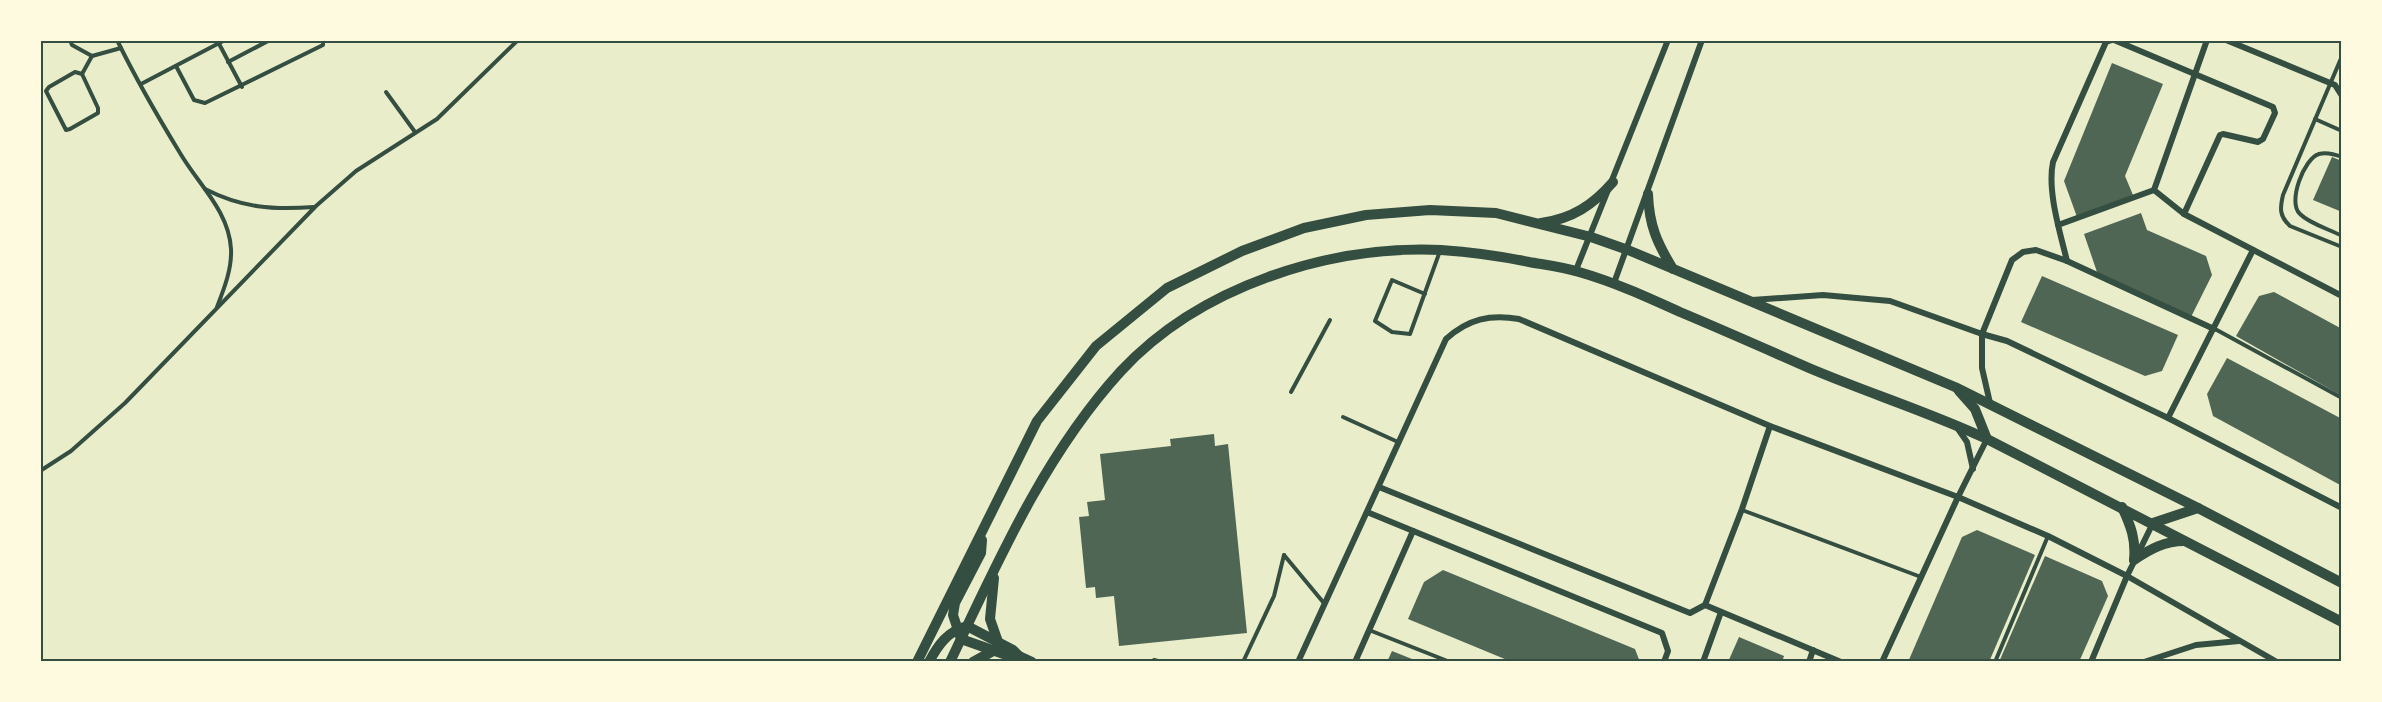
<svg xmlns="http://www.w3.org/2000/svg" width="2382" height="702" font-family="'IBM Plex Sans',sans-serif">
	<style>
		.building { fill: #4f6655 }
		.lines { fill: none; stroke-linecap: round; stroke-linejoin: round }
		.service { stroke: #344e41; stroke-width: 4 }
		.minor { stroke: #344e41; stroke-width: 6 }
		.tertiary { stroke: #344e41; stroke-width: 10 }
		.neatline { fill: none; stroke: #344e41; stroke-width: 2 }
	</style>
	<rect width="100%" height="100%" fill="#e9edc9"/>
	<g class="building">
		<path d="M2112 63 2163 84 2125 176 2133 195 2077 217 2064 181Z"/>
		<path d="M2332 157 2342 161V212L2313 200Z"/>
		<path d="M2141 213 2147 230 2206 256 2212 275 2191 317 2097 272 2084 234Z"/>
		<path d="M2042 276 2178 335 2162 371 2145 376 2021 322Z"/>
		<path d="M2274 292 2342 329V396L2236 336 2259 296Z"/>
		<path d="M2227 358 2342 419V486L2213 416 2207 394Z"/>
		<path d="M1214 434 1215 446 1228 444 1247 633 1119 646 1114 596 1096 598 1095 587 1086 588 1079 517 1089 516 1087 502 1105 500 1100 454 1171 446 1170 439Z"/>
		<path d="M1977 530 2035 555 1989 662H1908L1962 537Z"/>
		<path d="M2045 556 2102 581 2108 596 2079 662H1999Z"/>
		<path d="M1443 570 1635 649 1640 662H1512L1408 619 1424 582Z"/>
		<path d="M1739 637 1784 656 1782 662H1728Z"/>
		<path d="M1392 651 1417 661V662H1387Z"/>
	</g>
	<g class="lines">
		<g class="service">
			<path d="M70 40 72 45 92 56 121 48"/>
			<path d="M117 40C136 79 158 117 180 153 198 184 229 211 231 249 232 269 224 289 217 307"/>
			<path d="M217 40 242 87"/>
			<path d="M2342 56 2283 195C2280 208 2279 216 2290 226L2342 247"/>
			<path d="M228 62 270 40"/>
			<path d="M176 66 194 100 205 103 323 45V40"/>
			<path d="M75 72 82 74 98 108V113L70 129 66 130 46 91 49 87Z"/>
			<path d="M82 74 92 56"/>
			<path d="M141 84 225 40"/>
			<path d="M386 92 415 132"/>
			<path d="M2315 119 2342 131"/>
			<path d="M2342 157C2334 154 2327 152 2319 154 2304 158 2287 203 2300 214 2310 224 2329 229 2342 236"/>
			<path d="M205 189C242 208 273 210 314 207"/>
			<path d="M1425 294 1392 280 1375 321 1392 332 1410 334 1440 251"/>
			<path d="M2215 329 2342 398"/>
			<path d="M1291 392 1330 320"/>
			<path d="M1343 417 1398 442"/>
			<path d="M40 471 71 451 125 403 316 206 356 171 437 119 518 40"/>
			<path d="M1742 510 1921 577"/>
			<path d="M1284 555 1323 602"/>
			<path d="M1369 630 1450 662"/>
			<path d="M1153 662 1154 660 1162 662"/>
			<path d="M1243 662 1274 596 1284 555"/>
			<path d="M1995 662 2048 536"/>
		</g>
		<g class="minor">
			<path d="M2114 40 2273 107 2275 113 2263 139 2258 142 2223 134 2220 135 2184 214"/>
			<path d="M2207 40 2154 190 2184 214 2342 296"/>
			<path d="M2226 40 2335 85 2342 96"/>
			<path d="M2058 225 2154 190"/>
			<path d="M2067 261C2060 232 2047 191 2053 162L2106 42 2112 40"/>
			<path d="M1576 270 1668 40"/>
			<path d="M1614 283 1702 40"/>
			<path d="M1752 300 1823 295 1890 301 1982 334 2007 341 2168 418 2342 508"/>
			<path d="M1990 403 1982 368V334L2012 260 2023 252 2036 250 2067 261 2214 329"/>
			<path d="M2168 418 2253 250"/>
			<path d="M1770 426 1742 509 1705 605 1841 662"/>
			<path d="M1956 426 1967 442 1973 469"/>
			<path d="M1379 487 1690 613 1705 605"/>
			<path d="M1367 512 1662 633 1668 651 1664 662"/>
			<path d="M1298 662 1446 339C1468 319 1490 314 1519 319L1770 426 1958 497 2048 536 2127 576 2277 662"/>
			<path d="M1355 662 1413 531"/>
			<path d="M1703 662 1721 612"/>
			<path d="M1809 662 1813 650"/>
			<path d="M1882 662 1958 497 1987 439"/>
			<path d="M2091 662 2127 576 2153 523"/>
			<path d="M2144 662 2196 645 2239 641"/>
		</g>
		<g class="tertiary">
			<path d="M1648 194C1649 225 1657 243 1673 269"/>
			<path d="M1541 223C1572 219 1593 205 1613 182"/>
			<path d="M1959 391 1975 409 1987 439"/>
			<path d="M2122 507C2131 526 2136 540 2134 560"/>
			<path d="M2153 523 2198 508"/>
			<path d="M982 540 981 553 955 603 953 615 961 639 1012 657 1019 656"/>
			<path d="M2134 560C2150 549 2165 541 2184 541"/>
			<path d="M994 578 990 619 998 642"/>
			<path d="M917 662 1037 421 1096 346 1167 288 1242 251 1304 228 1366 215 1430 210 1496 213 1591 237 1628 250 1955 387 2198 508 2342 583"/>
			<path d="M929 662C938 645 948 631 967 626L1013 650 1019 656 1032 662"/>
			<path d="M950 662C998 561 1045 454 1121 371 1199 287 1328 245 1441 250 1471 252 1500 256 1529 262 1546 265 1563 267 1579 272 1614 282 1647 297 1680 312 1723 330 1766 349 1809 368 1868 393 1929 412 1987 439L2342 622"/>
			<path d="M973 662 993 651"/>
		</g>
	</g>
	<rect width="2382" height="702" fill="none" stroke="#fefae0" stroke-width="84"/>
	<rect x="42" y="42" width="2298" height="618" class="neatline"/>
</svg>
